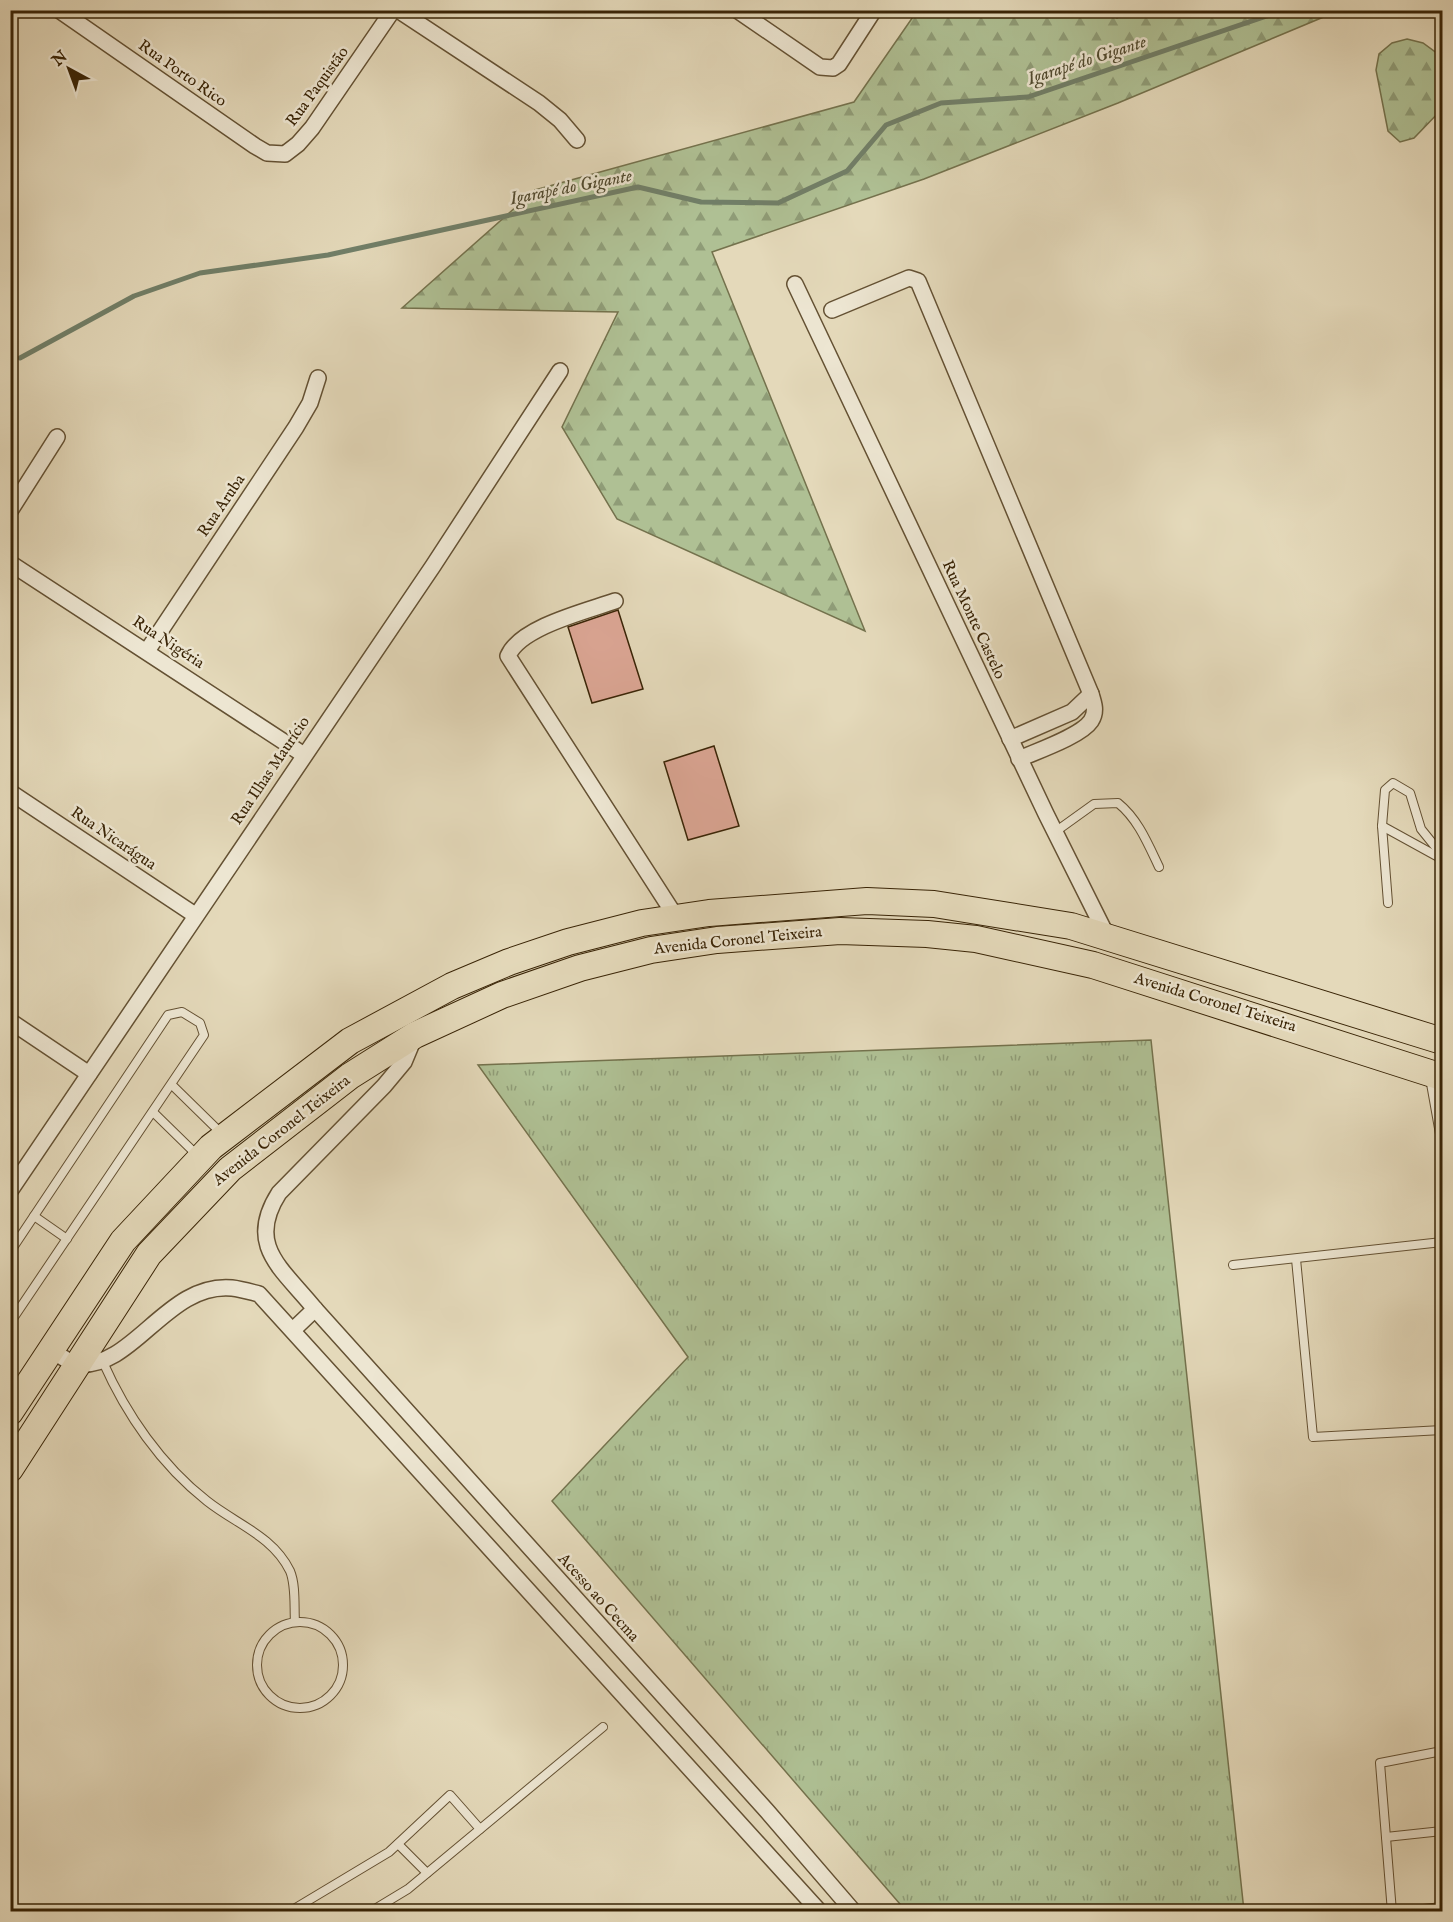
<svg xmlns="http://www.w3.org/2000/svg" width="1453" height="1922" font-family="'IM FELL English',serif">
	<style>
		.forest { fill: url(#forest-firs); stroke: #74724d; stroke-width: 1.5 }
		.park { fill: url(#park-tufts); stroke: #74724d; stroke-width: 1.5 }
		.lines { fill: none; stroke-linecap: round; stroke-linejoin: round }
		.stream { stroke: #717f68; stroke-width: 5 }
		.building { fill: #dda796; stroke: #392406; stroke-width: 1.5 }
		.service-casing { stroke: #645133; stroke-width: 10 }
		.minor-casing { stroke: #645133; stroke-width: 18 }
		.trunk-casing { stroke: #392406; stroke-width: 28 }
		.service { stroke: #ede6d2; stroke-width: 8 }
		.minor { stroke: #ede6d2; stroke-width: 15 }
		.trunk { stroke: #e4d9ba; stroke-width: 26 }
		.labels { text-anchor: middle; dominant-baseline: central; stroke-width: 5; stroke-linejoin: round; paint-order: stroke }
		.street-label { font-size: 16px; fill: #392406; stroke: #ede6d2 }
		.water-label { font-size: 18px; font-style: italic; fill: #504a2f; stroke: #ede6d2 }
	</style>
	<defs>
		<pattern id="forest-firs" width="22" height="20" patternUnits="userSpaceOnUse" patternTransform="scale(1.5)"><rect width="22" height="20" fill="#afc094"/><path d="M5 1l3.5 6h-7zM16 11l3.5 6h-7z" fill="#8f9c77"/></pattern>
		<pattern id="park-tufts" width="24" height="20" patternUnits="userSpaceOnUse" patternTransform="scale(1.5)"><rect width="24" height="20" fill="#afc094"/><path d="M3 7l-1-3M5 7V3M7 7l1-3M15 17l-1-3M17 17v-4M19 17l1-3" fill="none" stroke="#8f9c77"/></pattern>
	</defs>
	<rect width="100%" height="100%" fill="#e4d9ba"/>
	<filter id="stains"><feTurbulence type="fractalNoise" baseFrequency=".00333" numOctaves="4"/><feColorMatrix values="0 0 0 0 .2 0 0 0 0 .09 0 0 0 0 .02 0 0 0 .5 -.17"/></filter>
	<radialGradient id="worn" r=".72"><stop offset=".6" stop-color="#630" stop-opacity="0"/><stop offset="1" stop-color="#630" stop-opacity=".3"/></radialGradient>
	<g class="forest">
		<path d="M1109 11 1117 18 1129 10 1338 11 1118 103 924 179 712 252 865 631 617 519 562 427 618 312 402 308 535 190 854 102 917 11Z"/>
		<path d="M1407 39 1423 43 1442 57V109L1414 138 1400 142 1388 131 1376 70 1379 54 1392 43Z"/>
	</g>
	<path class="park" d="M1151 1040 1244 1911H906L552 1501 688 1357 478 1065Z"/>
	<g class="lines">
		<path class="stream" d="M20 358 134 296 200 273 328 255 638 187 701 202 778 203 847 171 886 125 941 103 1028 97 1284 10"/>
	</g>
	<g class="building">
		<path d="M618 610 643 689 592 703 568 627Z"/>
		<path d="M714 746 739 826 688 840 664 762Z"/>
	</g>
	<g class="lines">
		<g class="service-casing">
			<g id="service">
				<path d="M1382 826 1442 859"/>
				<path d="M1055 832 1094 804 1118 803C1138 819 1148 844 1159 867"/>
				<path d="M1388 903 1382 826 1385 790 1393 783 1410 793 1421 829 1442 855"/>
				<path d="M1430 1078 1442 1145"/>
				<path d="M172 1085 221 1133"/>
				<path d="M153 1112 197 1155"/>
				<path d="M34 1216 67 1239"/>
				<path d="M10 1252 168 1015 182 1012 200 1023 204 1035 10 1323"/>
				<path d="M1296 1259 1313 1437 1442 1430"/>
				<path d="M1233 1265 1442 1242"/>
				<path d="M103 1362C126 1414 161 1465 207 1501 236 1524 273 1536 290 1571 296 1585 294 1607 295 1622"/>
				<circle cx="300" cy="1665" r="43"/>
				<path d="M1386 1837 1442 1831"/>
				<path d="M398 1844 427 1873"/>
				<path d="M217 1912H232"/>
				<path d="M289 1912 389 1852 450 1795 480 1829"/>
				<path d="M370 1912 408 1889 603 1727"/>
				<path d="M1392 1912 1380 1763 1442 1751"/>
				<path d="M1396 1912 1442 1907"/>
			</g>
		</g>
		<g class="minor-casing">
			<g id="minor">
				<path d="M59 10 255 146 267 153 285 154 298 144 312 128 393 10"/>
				<path d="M398 10 539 103 560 120 577 140"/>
				<path d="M737 10 820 67 833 68 839 64 874 10"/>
				<path d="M795 284 1046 814 1107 936"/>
				<path d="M832 310 909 278 918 281 1091 694C1094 703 1097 712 1091 721 1081 736 1037 751 1019 759"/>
				<path d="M10 511 57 437"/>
				<path d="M10 563 304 755"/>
				<path d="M615 601C587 611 520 627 508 656L676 917"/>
				<path d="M147 651 296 427 310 403 318 378"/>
				<path d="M1010 739 1072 712 1091 694"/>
				<path d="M10 792 195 915"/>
				<path d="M10 1021 89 1074"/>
				<path d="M414 1038 404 1062 384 1086 279 1193C245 1246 283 1269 315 1309L767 1811 854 1912"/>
				<path d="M10 1191 433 566 560 371"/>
				<path d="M293 1330 315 1309"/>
				<path d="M50 1349C58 1354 70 1364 78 1364 134 1369 167 1282 232 1288 241 1289 251 1292 259 1294L820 1912"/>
			</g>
		</g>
		<g class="trunk-casing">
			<g id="trunk">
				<path d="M10 1412 123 1241 211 1147 350 1041 452 986 509 962 568 942 642 923 709 913 867 901 934 904 1071 926 1442 1041"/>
				<path d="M10 1469 149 1254 230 1169 350 1076 415 1035 502 995 580 968 651 950 717 940 840 931 927 934 976 939 1093 965 1442 1077"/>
			</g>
		</g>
		<use href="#service" class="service"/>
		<use href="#minor" class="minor"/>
		<use href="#trunk" class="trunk"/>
	</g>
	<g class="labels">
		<g class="street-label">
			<text transform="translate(182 74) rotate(35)">Rua Porto Rico</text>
			<text transform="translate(318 87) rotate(-54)">Rua Paquistão</text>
			<text transform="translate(222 506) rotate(-56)">Rua Aruba</text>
			<text transform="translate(973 620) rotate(65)">Rua Monte Castelo</text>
			<text transform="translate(168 643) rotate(33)">Rua Nigéria</text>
			<text transform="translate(271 771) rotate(-56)">Rua Ilhas Maurício</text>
			<text transform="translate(113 839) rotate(34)">Rua Nicarágua</text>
			<text transform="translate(738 941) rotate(-6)">Avenida Coronel Teixeira</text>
			<text transform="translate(1215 1003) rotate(17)">Avenida Coronel Teixeira</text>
			<text transform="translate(282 1131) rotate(-38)">Avenida Coronel Teixeira</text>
			<text transform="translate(598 1598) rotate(48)">Acesso ao Cecma</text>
		</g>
		<g class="water-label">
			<text transform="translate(1087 61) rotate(-18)">Igarapé do Gigante</text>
			<text transform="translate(571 188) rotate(-11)">Igarapé do Gigante</text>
		</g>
	</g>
	<rect width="1453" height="1922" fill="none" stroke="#e4d9ba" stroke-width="36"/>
	<rect x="12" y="12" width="1429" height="1898" fill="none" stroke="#392406" stroke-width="3"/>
	<rect x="18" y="18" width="1417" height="1886" fill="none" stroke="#392406" stroke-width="1.5"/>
	<g transform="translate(69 69) rotate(319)" stroke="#ede6d2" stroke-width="4.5" paint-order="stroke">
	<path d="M0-4.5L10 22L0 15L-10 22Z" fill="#392406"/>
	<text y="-9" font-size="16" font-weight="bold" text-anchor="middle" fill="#392406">N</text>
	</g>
	<rect width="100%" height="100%" filter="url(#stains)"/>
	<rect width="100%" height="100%" fill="url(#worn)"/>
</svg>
